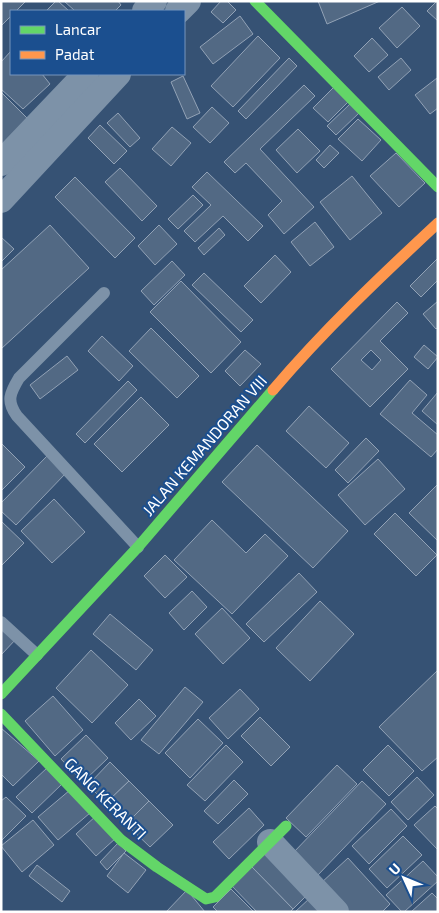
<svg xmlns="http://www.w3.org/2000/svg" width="439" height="913" font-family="'Exo 2',sans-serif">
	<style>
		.building { fill: #526984; stroke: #92a2b6; fill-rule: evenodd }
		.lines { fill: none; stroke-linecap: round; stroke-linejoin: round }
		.lane { stroke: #7d92a8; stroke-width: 12 }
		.street { stroke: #7d92a8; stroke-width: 26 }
		.fast { stroke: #63d668; stroke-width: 11 }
		.slow { stroke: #ff974d; stroke-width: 11 }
		.labels { text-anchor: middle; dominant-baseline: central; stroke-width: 4; stroke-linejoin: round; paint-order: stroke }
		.street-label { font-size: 16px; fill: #fff; stroke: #1b4f8f }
	</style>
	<rect width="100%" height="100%" fill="#365274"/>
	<g class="building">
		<path d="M1 1H26L16 11H11V16L1 26Z"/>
		<path d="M56 1H58L69 11H46Z"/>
		<path d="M64 1H118L121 5 115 11H75Z"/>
		<path d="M221 1H227L236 10 223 23 211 12Z"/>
		<path d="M318 1H380L327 24Z"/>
		<path d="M437 1H438V21L427 11Z"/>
		<path d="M402 7 420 26 397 48 379 28Z"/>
		<path d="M240 16 253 34 213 64 200 47Z"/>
		<path d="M258 36 280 58 233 107 211 86Z"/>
		<path d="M372 38 388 55 369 72 354 56Z"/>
		<path d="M11 51V74H42L50 84 23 109 1 89V62Z"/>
		<path d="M289 58 297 66 246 119 238 111Z"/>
		<path d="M401 58 411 70 389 90 378 77Z"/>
		<path d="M183 76 200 113 187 119 171 82Z"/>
		<path d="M437 78 438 108 430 114 415 95Z"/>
		<path d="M304 85 315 96 260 149 314 207 284 234 268 215 282 201 246 163 235 173 224 162Z"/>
		<path d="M335 86 350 100 328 122 313 108Z"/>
		<path d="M1 92 28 119 1 146Z"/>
		<path d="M350 104 359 113 336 135 327 126Z"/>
		<path d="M212 107 229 123 210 143 193 127Z"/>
		<path d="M118 113 140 138 130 147 107 123Z"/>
		<path d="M358 119 381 140 362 161 338 139Z"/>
		<path d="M100 125 127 151 114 164 88 138Z"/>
		<path d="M172 127 191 143 171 166 152 149Z"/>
		<path d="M298 129 320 151 297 173 276 150Z"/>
		<path d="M330 145 339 153 324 168 316 160Z"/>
		<path d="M396 153 425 183 399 207 370 176Z"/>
		<path d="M120 168 157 206 142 221 105 182Z"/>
		<path d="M207 172 263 226 248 241 223 216 195 242 184 231 211 205 192 187Z"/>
		<path d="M352 176 382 213 350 240 320 202Z"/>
		<path d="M75 177 135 238 115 258 55 197Z"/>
		<path d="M193 195 203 205 178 229 168 219Z"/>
		<path d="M315 222 334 247 310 266 291 242Z"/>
		<path d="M50 225 89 268 1 349V270Z"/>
		<path d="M159 225 177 244 155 265 138 246Z"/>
		<path d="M219 228 225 235 204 255 198 248Z"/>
		<path d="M1 237 14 249 1 262Z"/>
		<path d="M275 255 291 272 261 303 244 286Z"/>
		<path d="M438 258V280L421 297 410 286Z"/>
		<path d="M172 261 185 275 154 305 141 291Z"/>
		<path d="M204 273 253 320 241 332 192 285Z"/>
		<path d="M181 281 241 342 211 373 150 312Z"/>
		<path d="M438 301V327L436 329 423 314Z"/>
		<path d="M397 302 408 313 380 341 408 369 370 407 331 369ZM371 350 381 360 372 370 361 360Z"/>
		<path d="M151 328 199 376 177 398 129 351Z"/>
		<path d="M102 336 133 366 119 381 88 351Z"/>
		<path d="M424 345 438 357 428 369 414 357Z"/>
		<path d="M245 350 261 364 240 386 225 371Z"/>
		<path d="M67 356 78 370 40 399 30 385Z"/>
		<path d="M410 380 427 395 412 413 438 435V449L431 457 380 414Z"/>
		<path d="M128 381 137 390 85 443 76 434Z"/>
		<path d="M438 392V425L422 411Z"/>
		<path d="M141 397 169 425 122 472 94 444Z"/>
		<path d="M309 406 349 443 326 468 286 431Z"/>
		<path d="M366 438 379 451 348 483 335 470Z"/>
		<path d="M1 443 25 467 1 491Z"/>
		<path d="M257 445 348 531 313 568 222 482Z"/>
		<path d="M48 455 66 473 16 525 1 511V503Z"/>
		<path d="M378 459 405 489 365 525 338 495Z"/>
		<path d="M438 484V541L409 513Z"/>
		<path d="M54 499 85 532 52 563 21 531Z"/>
		<path d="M395 513 437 555 416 576 374 534Z"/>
		<path d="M212 520 246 553 265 534 288 556 232 614 174 560Z"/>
		<path d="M1 521 24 543 2 565H1Z"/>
		<path d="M165 555 187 577 165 598 144 576Z"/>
		<path d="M299 573 317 592 264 642 246 624Z"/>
		<path d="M192 591 207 607 184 630 169 613Z"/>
		<path d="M320 601 354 634 310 681 276 648Z"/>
		<path d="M222 608 250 638 223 664 195 634Z"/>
		<path d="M110 614 153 650 136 670 93 634Z"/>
		<path d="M1 624 17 638 1 655Z"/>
		<path d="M91 650 128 685 92 723 56 688Z"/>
		<path d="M438 670V757L422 771 379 727Z"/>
		<path d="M185 687 203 702 159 754 141 740Z"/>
		<path d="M240 689 259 709 228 739 209 718Z"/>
		<path d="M53 696 83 730 55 756 25 721Z"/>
		<path d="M139 699 156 716 131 740 115 723Z"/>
		<path d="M260 717 290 747 271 766 241 736Z"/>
		<path d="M198 719 223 743 190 778 165 753Z"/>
		<path d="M1 728 39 761 13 786 1 774Z"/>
		<path d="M86 735 108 758 83 782 61 759Z"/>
		<path d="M226 745 243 762 205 801 187 785Z"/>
		<path d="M388 745 414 771 389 796 363 770Z"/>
		<path d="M110 762 129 781 106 803 88 785Z"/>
		<path d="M337 765 357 784 306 837 286 818Z"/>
		<path d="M48 767 63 783 32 813 16 797Z"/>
		<path d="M417 777 434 795 408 820 391 802Z"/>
		<path d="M234 780 248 794 218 824 204 811Z"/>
		<path d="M129 781 149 801 126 824 106 803Z"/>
		<path d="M362 781 386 804 317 876 293 853Z"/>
		<path d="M70 790 90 813 58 840 38 817Z"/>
		<path d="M6 797 26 816 1 841V801Z"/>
		<path d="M149 801 173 825 150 847 126 824Z"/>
		<path d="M435 806 438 809V850L414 825Z"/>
		<path d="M249 808 264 825 229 859 213 842Z"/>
		<path d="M391 809 407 826 369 864 352 846Z"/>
		<path d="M96 816 116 838 96 856 76 834Z"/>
		<path d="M33 820 54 845 22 872 1 846Z"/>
		<path d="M403 836 422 855 387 888 369 869Z"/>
		<path d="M118 843 126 851 107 870 100 862Z"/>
		<path d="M269 847 312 890 293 909 250 865Z"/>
		<path d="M124 853 146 870 128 893 107 876Z"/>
		<path d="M348 858 390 904 382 912H345L320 884Z"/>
		<path d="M423 861 438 877V881L404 912H402L386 895Z"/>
		<path d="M37 865 70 891 62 902 29 876Z"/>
		<path d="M250 865 293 909 290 912H257L230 884Z"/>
		<path d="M231 889 254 912H218L213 907Z"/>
		<path d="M187 890 205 912H166Z"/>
		<path d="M432 893 438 899V912H411Z"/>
		<path d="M311 897 325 912H295Z"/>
	</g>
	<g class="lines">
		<g class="lane">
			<path d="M104 293 19 378C10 393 6 401 17 416L138 547"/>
			<path d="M1 622 37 655"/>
		</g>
		<g class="street">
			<path d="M145 11 154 1"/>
			<path d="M178 11 188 1"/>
			<path d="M1 163 86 74"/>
			<path d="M1 200 118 74"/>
			<path d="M270 842 336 912"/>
		</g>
		<g class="fast">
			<path d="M255 1 438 187"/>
			<path d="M1 694 138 547 273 390"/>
			<path d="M1 714 121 840 157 867 206 899 215 897 286 826"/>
		</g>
		<path class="slow" d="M273 390C324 330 381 276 438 223"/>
	</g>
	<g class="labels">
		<g class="street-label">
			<text transform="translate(204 445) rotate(-49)">JALAN KEMANDORAN VIII</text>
			<text transform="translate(106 798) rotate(45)">GANG KERANTI</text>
		</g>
	</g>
	<rect width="439" height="913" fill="none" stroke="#ffffff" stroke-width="5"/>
	<rect x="10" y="10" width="175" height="65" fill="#1b4f8f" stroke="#7695bc"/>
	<rect x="20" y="26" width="25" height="8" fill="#63d668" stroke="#7695bc"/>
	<text x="55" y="35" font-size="15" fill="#ffffff">Lancar</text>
	<rect x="20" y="51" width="25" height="8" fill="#ff974d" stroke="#7695bc"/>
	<text x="55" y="60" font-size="15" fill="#ffffff">Padat</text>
	<g transform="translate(404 878) rotate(314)" stroke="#1b4f8f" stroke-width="4" paint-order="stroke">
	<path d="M0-4L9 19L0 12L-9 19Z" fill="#ffffff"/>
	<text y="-8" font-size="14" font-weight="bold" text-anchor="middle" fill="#ffffff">U</text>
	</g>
</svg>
